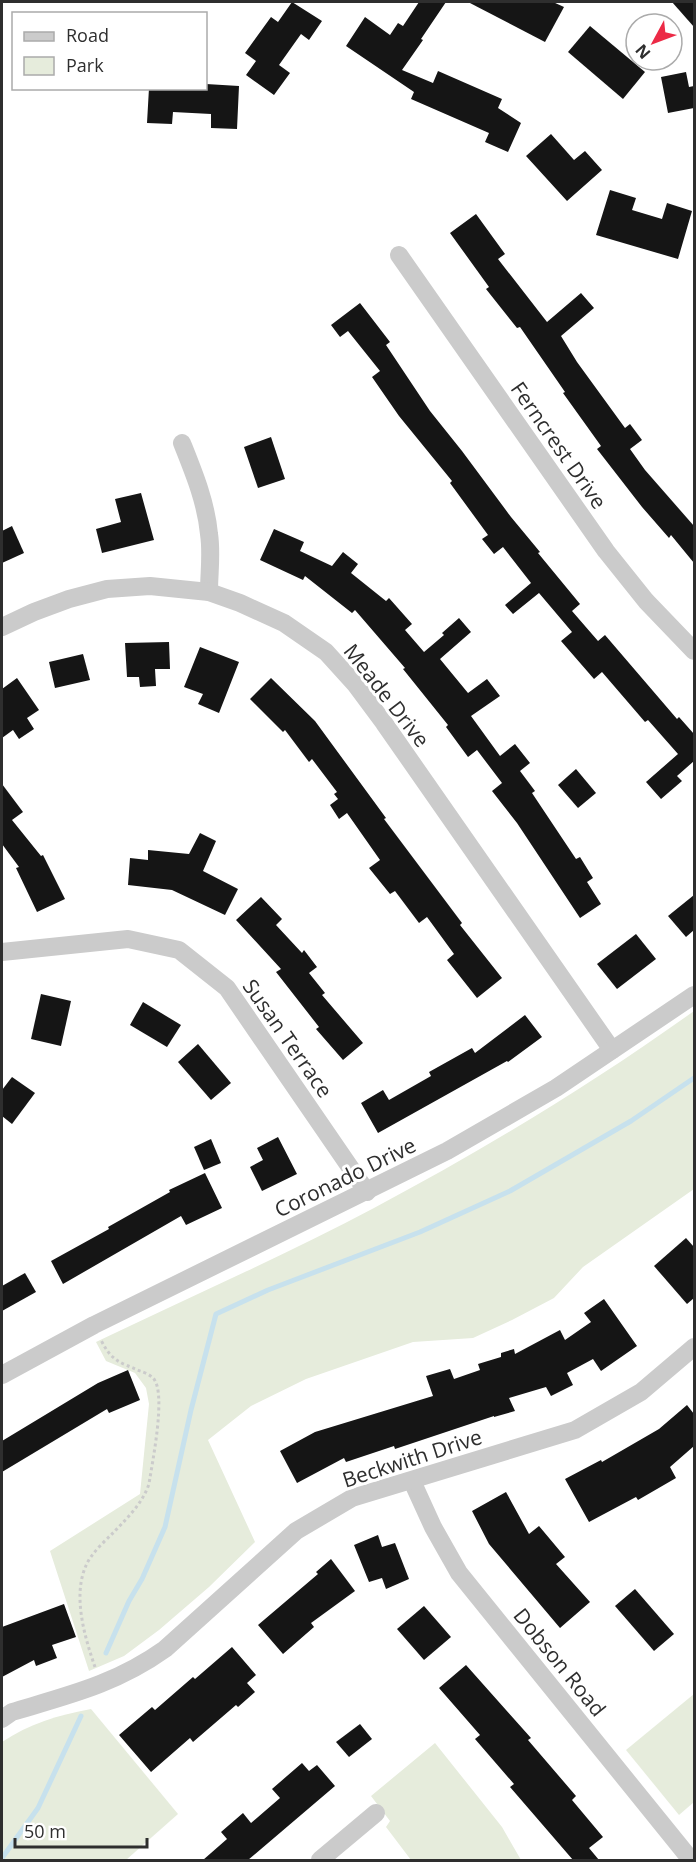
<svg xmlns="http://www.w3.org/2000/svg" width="696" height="1862" font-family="'Open Sans',sans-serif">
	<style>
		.green { fill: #e6ecdc }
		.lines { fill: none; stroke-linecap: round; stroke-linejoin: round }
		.stream { stroke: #c7e1ed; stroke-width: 5 }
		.building { fill: #151515 }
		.path { stroke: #cbcbcb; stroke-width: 3; stroke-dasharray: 3 3; stroke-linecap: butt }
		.minor { stroke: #cbcbcb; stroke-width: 18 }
		.labels { text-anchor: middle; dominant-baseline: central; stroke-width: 6; stroke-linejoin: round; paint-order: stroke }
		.street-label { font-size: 21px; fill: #2e2e2e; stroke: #fff }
	</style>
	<rect width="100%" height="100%" fill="#fff"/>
	<g class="green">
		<path d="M694 1011V1189L583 1267 554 1298 512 1320 473 1338 413 1342 306 1379 251 1406 208 1440 255 1542 209 1587 159 1630 124 1656 89 1671 50 1551 140 1494 149 1404 146 1388 135 1373 106 1361 96 1342C188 1298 283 1256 374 1208 485 1149 592 1084 694 1011Z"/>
		<path d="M694 1694V1802L679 1815 626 1750Z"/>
		<path d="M91 1709 178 1814 126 1860H2V1742C29 1724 58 1715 91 1709Z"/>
		<path d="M435 1743 502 1827 521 1860H411L386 1827 390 1821 371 1796Z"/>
	</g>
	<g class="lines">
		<g class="stream">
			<path d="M106 1653 129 1601 142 1579 165 1527 191 1410 216 1314 268 1290 420 1232 510 1191 631 1121 694 1078"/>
			<path d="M2 1858 38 1808 81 1716"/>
		</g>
	</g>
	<g class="building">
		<path d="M292 2 322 21 309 40 301 34 279 65 290 73 274 95 246 75 256 61 245 53 271 17 278 22Z"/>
		<path d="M419 2H446L421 39 423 40 402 70 433 83 438 71 502 99 498 108 521 123 508 152 485 142 489 133 411 99 414 92 346 46 365 17 390 35 398 23 403 26Z"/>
		<path d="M468 2H553L564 7 545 42Z"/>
		<path d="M672 2H694V27Z"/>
		<path d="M590 26 645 72 623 99 568 52Z"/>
		<path d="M686 72 689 87 694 86V108L668 113 661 77Z"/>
		<path d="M206 84 239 86 237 129 211 128V114L173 112 172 124 147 123 149 88H206Z"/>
		<path d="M551 134 574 160 585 151 602 170 567 201 526 156Z"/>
		<path d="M610 190 636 198 632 210 662 219 667 203 692 211 678 259 596 235Z"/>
		<path d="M476 214 505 254 498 259 547 322 581 293 594 308 561 336 577 362 625 428 630 424 642 440 630 449 645 470 694 526V563L671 535 669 538 642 507 597 449 601 446 563 393 565 392 520 327 517 328 486 289 489 287 450 233Z"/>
		<path d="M360 303 390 342 386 345 430 411 462 451 511 517 540 552 538 553 580 604 572 611 598 641 605 635 677 719 679 717 694 734V761L677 776 682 781 661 799 646 782 678 754 648 720 645 722 602 672 594 679 561 641 572 632 539 593 513 614 505 605 531 583 503 547 494 554 482 539 488 535 450 483 452 481 399 416 372 377 380 371 348 331 340 337 331 325Z"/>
		<path d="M271 437 285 479 258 488 244 447Z"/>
		<path d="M141 493 154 540 102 553 96 529 121 522 115 499Z"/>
		<path d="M12 526 24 553 2 563V531Z"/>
		<path d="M274 529 304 542 300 551 332 566 343 552 358 564 351 573 386 601 389 598 412 624 405 630 424 652 444 635 442 633 459 618 471 632 440 659 468 693 487 679 500 696 471 716 500 756 515 744 530 763 520 771 535 791 532 793 576 859 580 857 593 878 587 882 601 904 580 918 517 823 492 791 502 783 477 750 468 757 446 727 448 725 403 669 405 668 355 610 352 613 305 576 303 580 260 560Z"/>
		<path d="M169 642 170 669H155L156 686 140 687 139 677H127L125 643Z"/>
		<path d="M200 647 239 662 219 713 198 704 203 694 184 687Z"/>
		<path d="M83 654 90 680 55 688 49 662Z"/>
		<path d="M17 678 39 710 27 718 34 729 19 739 13 730 2 738V689Z"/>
		<path d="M271 678 315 721 386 818 384 819 462 923 460 925 502 978 477 998 447 960 454 954 427 917 419 923 395 891 390 894 369 868 380 860 347 813 339 819 330 805 338 799 334 794 337 792 312 759 309 762 285 730 283 732 250 699Z"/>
		<path d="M576 769 596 793 578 808 558 785Z"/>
		<path d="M2 784 23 812 12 820 41 856 43 855 65 899 37 912 16 868 19 867 2 844Z"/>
		<path d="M200 833 216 841 203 871 238 889 225 915 172 890 128 885 130 858 148 860V850L189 854Z"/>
		<path d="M694 895V930L686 937 668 916Z"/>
		<path d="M261 897 282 919 276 925 302 953 304 950 317 967 309 973 325 993 322 995 363 1043 343 1060 316 1029 319 1027 276 972 281 969 236 920Z"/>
		<path d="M636 934 656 959 617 989 597 964Z"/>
		<path d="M41 994 71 1001 61 1046 31 1039Z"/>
		<path d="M143 1002 181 1025 167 1047 130 1025Z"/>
		<path d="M525 1015 542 1037 508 1062 507 1061 378 1133 361 1103 383 1090 389 1100 431 1076 429 1072 472 1048 475 1053Z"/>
		<path d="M198 1044 231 1083 211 1100 178 1062Z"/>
		<path d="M12 1077 35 1093 12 1124 2 1116V1090Z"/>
		<path d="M278 1137 297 1174 262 1191 250 1167 263 1160 257 1148Z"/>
		<path d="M211 1139 221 1163 204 1170 194 1147Z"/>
		<path d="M205 1173 222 1208 186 1225 181 1216 63 1284 51 1261 109 1229 108 1227 170 1192 169 1190Z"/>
		<path d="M686 1238 694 1247V1298L687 1304 654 1266Z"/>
		<path d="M25 1273 36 1292 2 1311V1286Z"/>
		<path d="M604 1299 637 1346 601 1371 593 1359 567 1373 573 1385 551 1396 546 1387 509 1398 515 1411 494 1417V1416L395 1449 394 1446 346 1462 344 1458 297 1483 280 1451 315 1432 433 1396 426 1376 450 1369 454 1379 480 1370 478 1364 501 1357V1353L514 1349 515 1354 560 1330 565 1340 591 1322 584 1313Z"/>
		<path d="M128 1370 140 1400 109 1413 107 1409 2 1472V1441L98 1383Z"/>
		<path d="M687 1405 694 1414V1446L670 1467 676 1478 638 1500 636 1497 589 1522 565 1479 601 1460 602 1462 659 1429Z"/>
		<path d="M506 1492 529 1534 539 1526 565 1557 556 1564 590 1602 560 1628 489 1544 472 1511Z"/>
		<path d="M378 1535 382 1547 395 1543 409 1579 386 1589 382 1578 369 1582 354 1545Z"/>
		<path d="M331 1559 355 1591 311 1623 314 1627 283 1654 258 1625 318 1574 316 1572Z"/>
		<path d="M635 1589 674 1634 654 1651 615 1606Z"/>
		<path d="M64 1604 76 1637 52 1645 57 1658 36 1666 34 1660 2 1677V1627Z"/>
		<path d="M424 1606 451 1637 424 1660 397 1629Z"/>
		<path d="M232 1647 256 1675 247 1683 255 1692 238 1707 236 1705 193 1742 190 1738 151 1772 119 1735 152 1707 155 1710 193 1677 195 1679Z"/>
		<path d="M466 1665 531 1738 528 1740 576 1796 572 1800 603 1837 589 1848 599 1860H573L510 1787 514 1784 475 1739 480 1735 439 1688Z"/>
		<path d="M360 1724 372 1739 349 1757 336 1742Z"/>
		<path d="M302 1763 309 1771 317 1765 335 1786 248 1860H203L227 1839 221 1832 243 1813 251 1823 280 1798 272 1789Z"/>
	</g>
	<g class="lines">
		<path class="path" d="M95 1667C85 1638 73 1598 85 1568 90 1554 104 1542 114 1532 128 1517 142 1504 149 1484 152 1463 167 1392 153 1378 150 1375 144 1372 140 1371 120 1362 112 1362 101 1340"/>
		<g class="minor">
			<path d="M399 255 606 551 646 601 694 651"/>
			<path d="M182 443C194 473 206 502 209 534 212 553 209 573 209 592"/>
			<path d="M2 627 34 612 69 599 107 589 150 586 209 592 240 603 284 623 326 652 355 684 384 723 612 1050"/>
			<path d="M2 952 128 939 179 950 227 988 367 1192"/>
			<path d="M2 1375 94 1325 447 1151 556 1088 694 995"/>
			<path d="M412 1481 433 1527 459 1573 691 1860"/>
			<path d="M2 1719 12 1712C69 1695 116 1684 165 1649L296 1531 352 1498 575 1430 641 1392 694 1347"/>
			<path d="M320 1860 376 1813"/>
		</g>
	</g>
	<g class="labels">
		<g class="street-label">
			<text transform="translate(559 445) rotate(55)">Ferncrest Drive</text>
			<text transform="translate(387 695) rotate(52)">Meade Drive</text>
			<text transform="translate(288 1038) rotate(55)">Susan Terrace</text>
			<text transform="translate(345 1177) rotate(-26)">Coronado Drive</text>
			<text transform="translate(412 1458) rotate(-18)">Beckwith Drive</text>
			<text transform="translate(560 1662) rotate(51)">Dobson Road</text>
		</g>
	</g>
	<rect width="696" height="1862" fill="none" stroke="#2e2e2e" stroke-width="6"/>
	<rect x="12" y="12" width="195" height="78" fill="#ffffff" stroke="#ababab" stroke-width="1.5"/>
	<rect x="24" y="32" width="30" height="9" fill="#cbcbcb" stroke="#ababab" stroke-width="1.5"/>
	<text x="66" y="42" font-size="18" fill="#2e2e2e">Road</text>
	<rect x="24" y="57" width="30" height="18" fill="#e6ecdc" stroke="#ababab" stroke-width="1.5"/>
	<text x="66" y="72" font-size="18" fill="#2e2e2e">Park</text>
	<g transform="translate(654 42) rotate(229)"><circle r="28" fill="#ffffff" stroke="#ababab" stroke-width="1.5"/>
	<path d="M0-4.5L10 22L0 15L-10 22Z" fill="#ec2a46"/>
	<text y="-9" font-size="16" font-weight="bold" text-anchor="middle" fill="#2e2e2e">N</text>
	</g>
	<path d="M15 1838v9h132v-9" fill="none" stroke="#2e2e2e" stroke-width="3"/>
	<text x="24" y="1838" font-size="18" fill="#2e2e2e" stroke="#ffffff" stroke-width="4.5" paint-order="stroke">50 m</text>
</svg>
